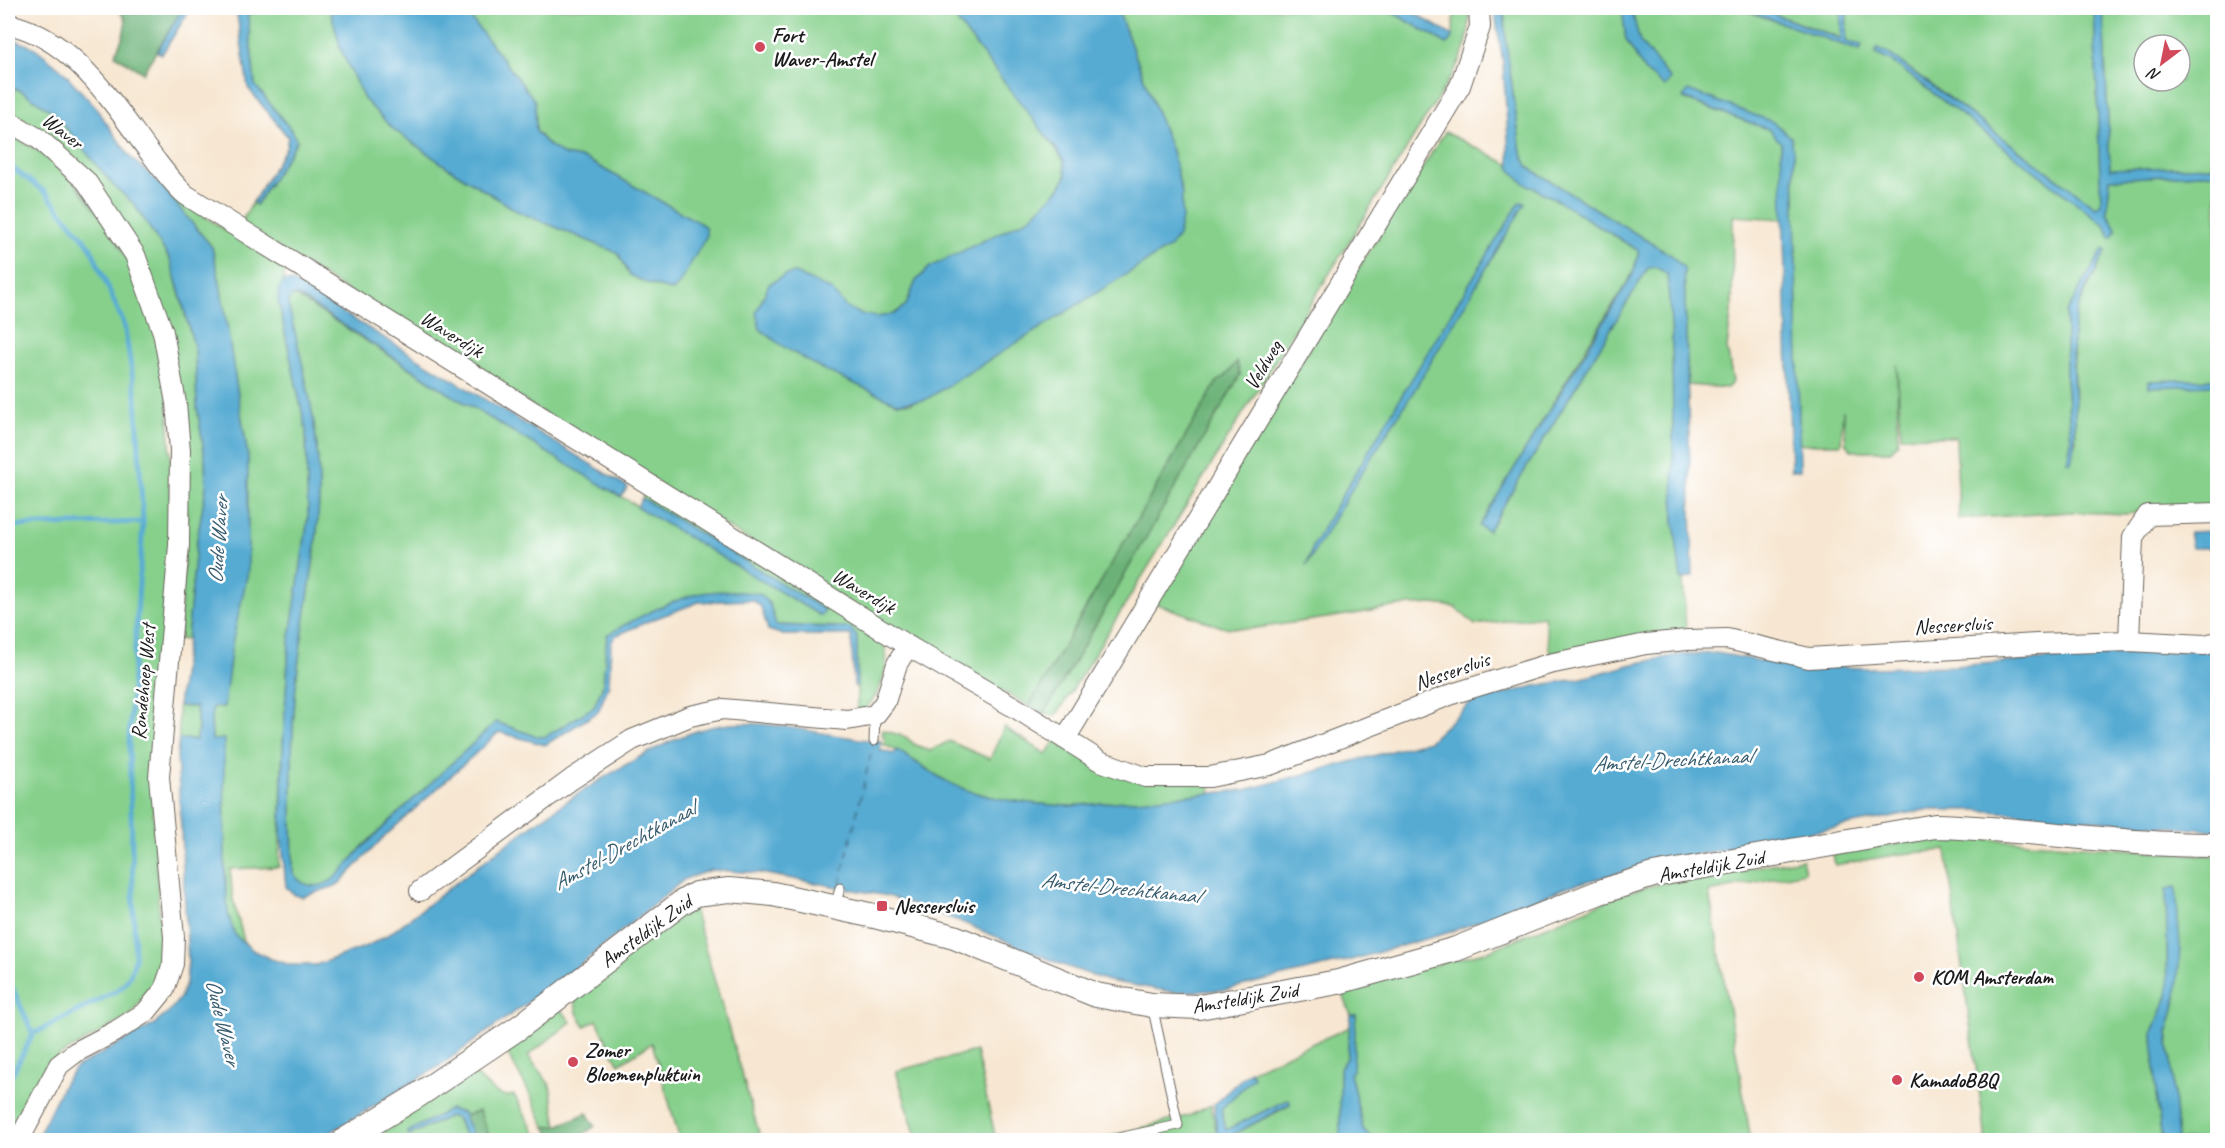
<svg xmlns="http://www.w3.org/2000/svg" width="2225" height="1148" font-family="Caveat,sans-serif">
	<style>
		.green { fill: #86d08c; stroke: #517654; stroke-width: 1.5; fill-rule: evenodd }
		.forest { fill: #6cb278; stroke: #44674a; stroke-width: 1.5 }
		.water { fill: #57abd3; stroke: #3a6478; stroke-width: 1.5 }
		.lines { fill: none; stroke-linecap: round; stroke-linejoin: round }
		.stream { stroke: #57abd3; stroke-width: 5 }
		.ferry { stroke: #375c6e; stroke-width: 1.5; stroke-dasharray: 8 6; stroke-linecap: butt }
		.service-casing { stroke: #69635c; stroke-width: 11 }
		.minor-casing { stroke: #69635c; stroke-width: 22 }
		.tertiary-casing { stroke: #69635c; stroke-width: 26 }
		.service { stroke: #fff; stroke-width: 9 }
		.minor { stroke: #fff; stroke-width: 20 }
		.tertiary { stroke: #fff; stroke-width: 24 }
		.poi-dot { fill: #d1495b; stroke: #fff; stroke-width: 2 }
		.labels { text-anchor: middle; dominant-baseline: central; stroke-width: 5; stroke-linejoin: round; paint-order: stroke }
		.poi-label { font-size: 21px; font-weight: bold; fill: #1c1c1c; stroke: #fff; text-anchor: start }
		.street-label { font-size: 21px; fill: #1c1c1c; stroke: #fff }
		.water-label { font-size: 22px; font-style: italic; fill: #375c6e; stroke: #fff }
	</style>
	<rect width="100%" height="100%" fill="#fff"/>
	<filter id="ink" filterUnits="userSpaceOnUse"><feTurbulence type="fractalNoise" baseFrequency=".0167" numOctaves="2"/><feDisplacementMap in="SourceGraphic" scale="12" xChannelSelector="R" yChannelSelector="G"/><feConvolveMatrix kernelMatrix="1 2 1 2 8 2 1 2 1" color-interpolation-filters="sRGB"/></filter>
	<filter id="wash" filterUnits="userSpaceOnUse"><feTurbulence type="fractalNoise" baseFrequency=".008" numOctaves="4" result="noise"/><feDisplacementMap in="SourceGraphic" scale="24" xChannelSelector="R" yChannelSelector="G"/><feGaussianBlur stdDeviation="1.35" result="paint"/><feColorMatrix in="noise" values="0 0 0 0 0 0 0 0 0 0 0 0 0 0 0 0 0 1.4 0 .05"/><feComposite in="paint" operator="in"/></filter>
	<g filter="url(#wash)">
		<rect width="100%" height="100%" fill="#f7e7d2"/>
		<g class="green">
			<path d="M247 8H330L341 50 364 99 393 129 447 167 519 212 618 253 630 275 647 283 673 291 706 237 703 225 586 159 564 155 548 145 536 131 535 101 463 8H947L1057 150 1064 161 1066 176 1060 188 1030 218 930 267 916 281 906 305 894 314 877 317 861 314 847 308 839 300 760 329C802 361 849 381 897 403H911L1170 247 1182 194 1173 154 1117 8H1385L1447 44 1453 36 1454 8H1470C1469 39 1467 48 1452 75L1063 705 1056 715 1044 714 1240 375 1237 362 1225 377 1217 382 1029 706 909 640 240 224 253 202 256 205 297 141 291 130 255 85Z"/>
			<path d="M1504 8H1622L1626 40 1644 70 1669 79 1640 42 1631 8H1739L1860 51 1846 42 1847 8H2094L2101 205 2096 207 1887 52 1876 54 1891 61 2105 225 2116 229 2107 212 2110 179 2217 173V379L2150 381 2149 386 2217 385V506L2186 507 2126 514 2071 512 1959 519 1956 437 1901 436 1897 364 1898 442 1891 451H1852L1846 444 1843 410 1841 444H1799L1794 155 1791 137 1683 99 1771 130 1781 143 1784 219 1733 216 1732 305 1727 348 1733 382 1727 388 1688 385 1684 268 1671 255 1529 168 1521 152 1506 41ZM2106 251 2076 312 2073 338 2076 442 2067 461 2071 441 2066 378V313Z"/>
			<path d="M1757 8H1841L1842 39 1833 35Z"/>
			<path d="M2103 8H2217V166L2110 169ZM2144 45H2180V81H2144Z"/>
			<path d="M8 87 20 90 52 111 114 186 134 204 170 259 195 350 197 407 205 458 206 487 196 546 187 640 179 639 187 516 159 300 43 133 18 115 8 111Z"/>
			<path d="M1445 132 1510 165 1511 169 1524 183 1557 200 1639 251 1633 273 1587 346 1480 526 1488 531 1648 268 1656 267 1667 274 1672 337 1674 522 1683 580 1686 630 1590 645 1550 654 1544 616 1475 625 1455 607 1433 604 1398 606 1354 614 1249 629 1222 627 1154 603 1359 267Z"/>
			<path d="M8 133 37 150 74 182 99 214 128 259 156 325 167 387 171 462 170 569 152 791 162 961 154 982 130 1016 60 1055 45 1070 10 1140H8Z"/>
			<path d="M157 181 187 205 285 269C286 279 279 289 278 300L306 430 308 518 289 644 283 744 279 867 230 869 233 900 245 944C242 941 237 938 235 935 217 906 224 779 224 740H212L211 716 213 707H224L247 506 248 457 220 283 212 247Z"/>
			<path d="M294 295 450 394 821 616 825 610 642 498 646 492 882 639C894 664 879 701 857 715V637L845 627 776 625 770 605 759 594 722 592 694 595 607 635 603 685 594 707 546 737 535 736 496 722C453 762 410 803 366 843 354 854 345 871 332 880 318 890 300 887 293 872 292 810 290 747 296 685 302 617 320 551 319 482 318 419 302 363 287 303L290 297Z"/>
			<path d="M178 706 196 707 198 729 196 740 179 739Z"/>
			<path d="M1004 727 1046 754 1055 741 1107 771 1213 781 1209 794 1070 806C1037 805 981 799 952 784 928 772 909 754 884 745L885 738 882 736 883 730 906 737 914 744 930 751 949 741 990 759Z"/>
			<path d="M1947 836 2217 856V1140H2178L2168 1031 2177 997 2166 889 2168 996 2153 1032 2156 1094 2162 1140H1986L1946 850 1901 854 1835 865 1833 854Z"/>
			<path d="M1802 859 1805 872 1709 892 1751 1140H1373L1363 1129 1350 1072 1356 1015H1351L1341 989 1488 951 1628 892 1667 882Z"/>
			<path d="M693 906 761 1140H680L652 1043 619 1064 611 1051 597 1020 585 1026 577 1013 574 997Z"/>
			<path d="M560 1008 571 1022 528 1056 550 1085 557 1126 545 1127 532 1098 505 1049Z"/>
			<path d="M1350 1027 1347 1057 1340 1068V1140H1229L1228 1137 1287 1107 1290 1104 1288 1099 1226 1130 1221 1109 1253 1077 1250 1071Z"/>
			<path d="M976 1051 996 1140H917L896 1071Z"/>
			<path d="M471 1072C485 1080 496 1101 514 1095L535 1133 527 1140H490L479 1111 464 1116 463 1113 450 1109 407 1133 409 1135 451 1116 457 1119 466 1140H361Z"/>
			<path d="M1211 1105 1218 1140H1096L1191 1115Z"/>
		</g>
		<g class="forest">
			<path d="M114 8H183L143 73 115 55 123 36 126 20 120 11Z"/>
			<path d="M1237 362 1240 375 1044 714H1042L1029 706 1217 382 1225 377Z"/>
			<path d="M479 1111 491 1140H475L464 1116Z"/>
			<path d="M587 1113 595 1126 575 1140H553L545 1127 557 1126Z"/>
		</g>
		<g class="water">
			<path d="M183 8H191L162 54 157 52Z"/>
			<path d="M236 8H247L255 85 291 130 297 141 256 205 253 202 286 148 288 137 248 88Z"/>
			<path d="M330 8H463L535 101 536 132 548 145 564 155 586 159 703 225 706 229V237L679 284 673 291 647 283 630 275 618 253 519 212 447 167 393 129 364 99 341 50Z"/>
			<path d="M947 8H1117L1173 154 1182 194V219L1178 236 1170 247 925 400 897 403 820 368 782 346 760 329 756 313 769 284 785 275 795 273 831 290 847 308 861 314 877 317 894 314 906 305 916 281 930 267 1030 218 1060 188 1066 176 1064 161 1057 150Z"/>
			<path d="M1385 8H1406L1453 36 1447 44Z"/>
			<path d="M1494 8H1504L1506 41 1521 152 1529 168 1671 255 1684 268 1693 576 1681 580 1674 522 1672 337 1667 274 1656 267 1648 268 1488 531 1479 526 1633 274 1639 251 1557 200 1524 183 1510 169 1503 63Z"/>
			<path d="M1622 8H1631L1640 42 1670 79 1665 87 1644 70 1626 40Z"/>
			<path d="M1739 8H1757L1841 39V8H1847L1846 42 1862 45 1860 51Z"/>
			<path d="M2094 8H2103L2110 169 2217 166V173L2110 179 2107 212 2116 229 2113 237H2110L2105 225 2101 222 1891 61 1876 54 1877 49 1886 52 2096 207 2101 204Z"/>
			<path d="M8 37 35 48 61 69 96 108 131 158 157 181 212 247 220 283 248 457V572L232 644 224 707H213L211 716 212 740 224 739 225 868 228 914 235 935 254 951 271 959 291 965H316L367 946 388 935C469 874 548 807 638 758 664 744 692 729 722 725 773 718 830 738 881 741L880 750 893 754 897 750C915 761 933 775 952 784 982 799 1037 805 1070 806L1245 790 1429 741 1471 702 1535 686 1582 678 1633 664 1678 655 1717 653 1790 666 1873 668 1955 666 2154 651 2217 649V831L1976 810H1925L1659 862 1566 887 1522 906 1447 933 1351 960 1225 990 1173 992 1108 981 1060 964 959 921 888 896 760 873 711 870 685 879 581 964 441 1065 318 1140H36L64 1083 75 1068 153 1025 168 1013 180 998 186 982 188 961 177 754 179 739 196 740 198 729 196 707 178 706 187 640 196 546 206 487 205 458 197 407 195 350 183 305 170 259 134 204 114 186 52 111 20 90 8 87Z"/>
			<path d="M1688 90 1773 122 1791 137 1794 155 1800 470H1791L1781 143 1770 130 1683 98Z"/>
			<path d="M1520 202 1525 203 1412 394 1359 477 1306 566 1313 546 1329 517 1456 305Z"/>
			<path d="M2103 249 2106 251C2098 268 2079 297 2076 314 2065 363 2083 414 2071 462H2067L2071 441 2066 378V313Z"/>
			<path d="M283 281 293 282 628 487 621 497 450 394 300 297 294 295 290 297 288 303C302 362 318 421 319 482 320 551 302 617 296 685 290 747 292 810 293 872 300 887 318 890 332 880 345 871 354 854 367 843 410 802 453 762 496 722L535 736 545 737 594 707 603 685 607 635C634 619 663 604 693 595 713 589 739 591 760 594L770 605 776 625 851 628 857 637V686H854L851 635H783L768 630 761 607 753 600 699 602 649 621 615 636 611 643 609 685 598 712 545 745 499 732 383 838 340 883 335 886 302 897 295 895 286 887 281 833 283 744 289 644 308 518 306 430 278 300 279 290Z"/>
			<path d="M2217 379V385L2149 387V381Z"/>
			<path d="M642 498 825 610 821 616 637 507Z"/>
			<path d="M2217 531V548H2192L2189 532Z"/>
			<path d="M2176 887 2180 946 2177 997 2168 1031 2178 1140H2162L2156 1094 2153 1032 2168 996 2166 889Z"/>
			<path d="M1351 1015H1356L1353 1071 1350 1073 1363 1129 1373 1140H1340V1068L1347 1057Z"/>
			<path d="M1250 1071 1254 1077 1221 1109 1226 1130 1289 1099 1290 1104 1228 1137 1229 1140H1218L1214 1104Z"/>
			<path d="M450 1109 463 1113 475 1140H466L458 1119 451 1116 409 1135 407 1132Z"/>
		</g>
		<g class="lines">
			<g class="stream">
				<path d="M8 165 45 192 90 246 124 324 136 397 143 522 8 526"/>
				<path d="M8 978 33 1034 8 1082"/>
				<path d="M33 1034 118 990C129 981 132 972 135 958L129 738 143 522"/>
			</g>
			<path class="ferry" d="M840 884 873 745"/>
		</g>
	</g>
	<g filter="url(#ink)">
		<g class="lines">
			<g class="service-casing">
				<g id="service">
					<path d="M874 741 875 715"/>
					<path d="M835 907 840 888"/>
					<path d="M1109 1140 1178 1125 1152 1005"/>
				</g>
			</g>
			<g class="minor-casing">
				<g id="minor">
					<path d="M8 24C74 38 112 103 150 153 162 168 172 183 186 195L908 646 1019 710 1100 761 1145 777H1210L1270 765 1455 693 1549 664 1646 644 1687 640 1727 639 1809 658 2036 644 2129 641 2204 645 2218 642"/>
					<path d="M8 121 39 139 86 181 135 255 163 332 176 403 180 450 179 545 159 777 174 937 173 964 164 990 146 1012 116 1031 76 1052 59 1065 19 1140"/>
					<path d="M2129 641 2133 537 2148 515 2218 513"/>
					<path d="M1065 739 1460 86 1480 27 1479 8"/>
					<path d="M420 891 572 779 632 740 690 716 723 709 847 720 875 715 885 702 897 664 908 646"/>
				</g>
			</g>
			<g class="tertiary-casing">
				<path id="tertiary" d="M345 1140 417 1096 521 1026 681 903 696 894 729 890 773 894 874 916 954 937 1096 995 1152 1005 1199 1007 1338 982 1456 949 1600 892 1653 875 1935 826C2029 828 2123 846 2218 845"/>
			</g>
			<use href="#service" class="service"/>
			<use href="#minor" class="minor"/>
			<use href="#tertiary" class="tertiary"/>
		</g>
	</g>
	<g class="poi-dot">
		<circle cx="760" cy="47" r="6"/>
		<rect x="876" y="900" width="12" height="12" rx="3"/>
		<circle cx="1919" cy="977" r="6"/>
		<circle cx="573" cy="1062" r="6"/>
		<circle cx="1897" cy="1080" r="6"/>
	</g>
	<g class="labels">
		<g class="poi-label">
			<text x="772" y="35">Fort<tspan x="772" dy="24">Waver-Amstel</tspan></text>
			<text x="894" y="906">Nessersluis</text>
			<text x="1931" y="977">KOM Amsterdam</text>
			<text x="585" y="1050">Zomer<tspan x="585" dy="24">Bloemenpluktuin</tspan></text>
			<text x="1909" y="1080">KamadoBBQ</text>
		</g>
		<g class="street-label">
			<text transform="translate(63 131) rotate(38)">Waver</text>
			<text transform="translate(452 334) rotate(32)">Waverdijk</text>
			<text transform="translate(1263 365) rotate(-59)">Veldweg</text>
			<text transform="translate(864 591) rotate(31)">Waverdijk</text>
			<text transform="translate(1953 625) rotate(-3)">Nessersluis</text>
			<text transform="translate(1452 671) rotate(-19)">Nessersluis</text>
			<text transform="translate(143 682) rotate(-85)">Rondehoep West</text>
			<text transform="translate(1711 866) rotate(-10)">Amsteldijk Zuid</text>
			<text transform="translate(646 931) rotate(-36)">Amsteldijk Zuid</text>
			<text transform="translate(1245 998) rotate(-9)">Amsteldijk Zuid</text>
		</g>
		<g class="water-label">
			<text transform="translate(218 540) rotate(-86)">Oude Waver</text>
			<text transform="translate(1672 760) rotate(-3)">Amstel-Drechtkanaal</text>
			<text transform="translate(624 846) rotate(-29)">Amstel-Drechtkanaal</text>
			<text transform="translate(1120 888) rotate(6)">Amstel-Drechtkanaal</text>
			<text transform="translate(223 1022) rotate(76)">Oude Waver</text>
		</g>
	</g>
	<rect width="2225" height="1148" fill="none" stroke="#fff" stroke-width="30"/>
	<g transform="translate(2162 63) rotate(212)"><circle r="28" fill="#ffffff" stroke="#a4a4a4" stroke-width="1.5"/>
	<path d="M0-4.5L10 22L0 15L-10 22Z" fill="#d1495b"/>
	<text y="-9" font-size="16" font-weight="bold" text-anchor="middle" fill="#1c1c1c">N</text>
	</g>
</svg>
